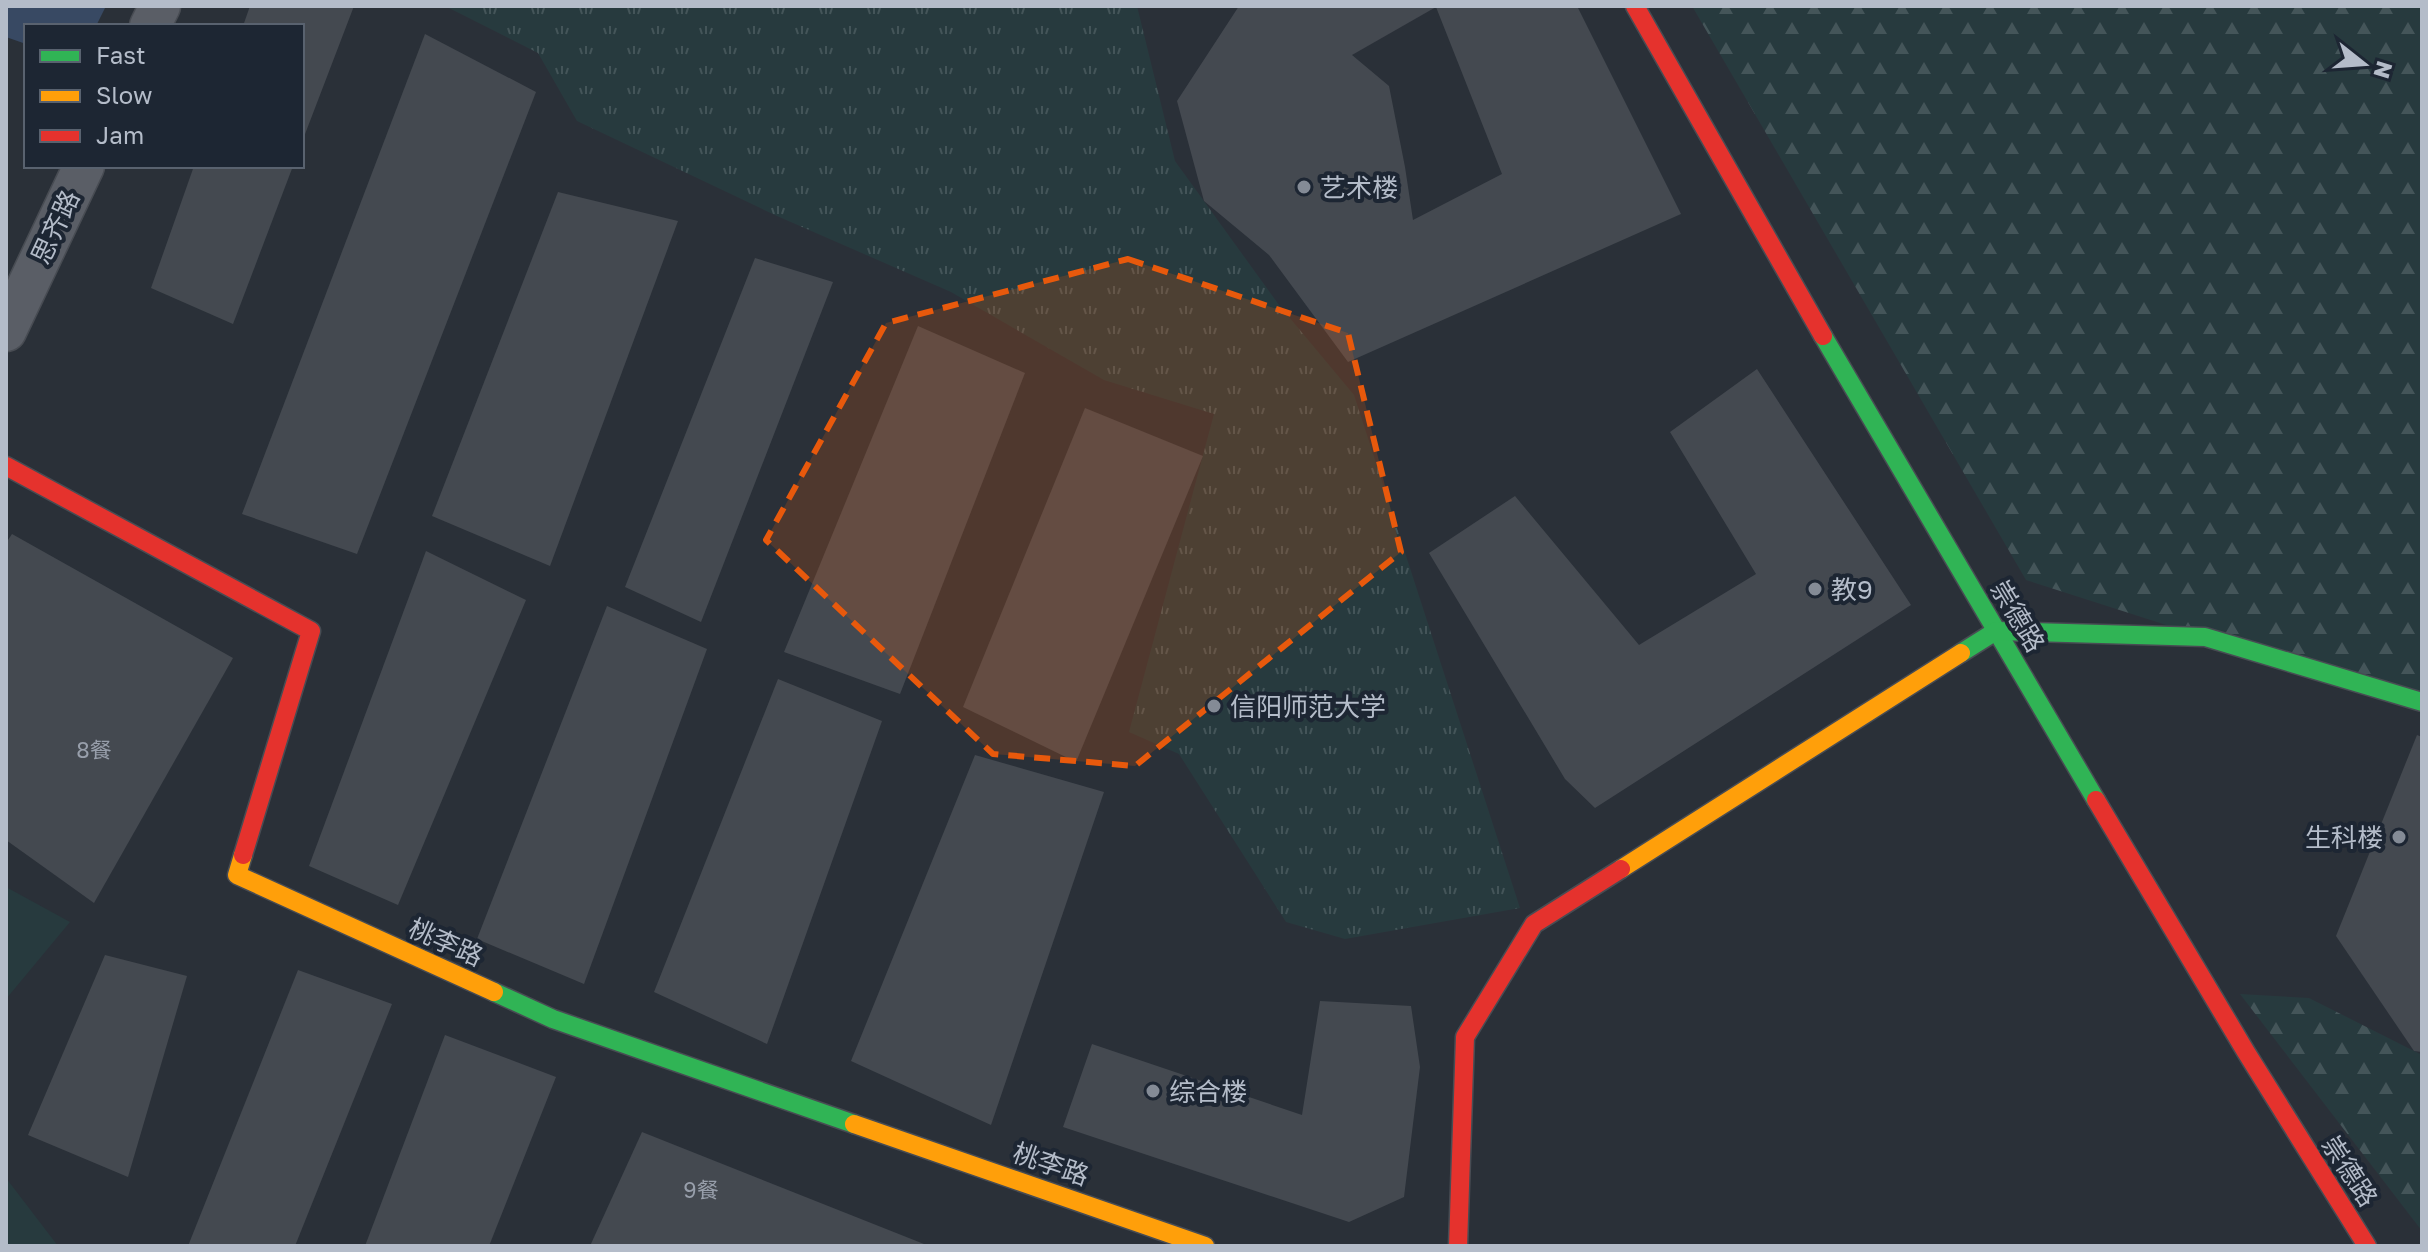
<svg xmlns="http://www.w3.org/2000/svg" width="2428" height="1252" font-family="'Golos Text','Noto Sans SC',sans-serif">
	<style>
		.green { fill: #273a3e }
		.forest { fill: url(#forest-firs) }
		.park { fill: url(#park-tufts) }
		.water { fill: #384963 }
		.building { fill: #444950; fill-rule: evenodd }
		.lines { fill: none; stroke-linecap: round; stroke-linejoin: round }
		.street-casing { stroke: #484c53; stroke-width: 43 }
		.fast-casing { stroke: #484c53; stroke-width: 21 }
		.slow-casing { stroke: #484c53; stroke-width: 21 }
		.jam-casing { stroke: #484c53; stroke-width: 21 }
		.street { stroke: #5a5e66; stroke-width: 40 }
		.fast { stroke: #30b455; stroke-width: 18 }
		.slow { stroke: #ff9f0a; stroke-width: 18 }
		.jam { stroke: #e5322d; stroke-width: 18 }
		.marked { fill: #e8590c; fill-opacity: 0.2; stroke: #e8590c; stroke-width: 6; stroke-dasharray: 16 10; stroke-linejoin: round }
		.poi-dot { fill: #848b96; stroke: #1d2633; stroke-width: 3 }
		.labels { text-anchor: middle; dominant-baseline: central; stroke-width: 8; stroke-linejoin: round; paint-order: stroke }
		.number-label { font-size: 22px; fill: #989fab }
		.poi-label { font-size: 26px; fill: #b4bcc9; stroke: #1d2633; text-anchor: start }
		.street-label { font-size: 26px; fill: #b4bcc9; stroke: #1d2633 }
	</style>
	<defs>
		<pattern id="forest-firs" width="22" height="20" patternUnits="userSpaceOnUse" patternTransform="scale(2)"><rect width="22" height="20" fill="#273a3e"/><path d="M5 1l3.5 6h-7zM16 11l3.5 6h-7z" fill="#445559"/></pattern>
		<pattern id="park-tufts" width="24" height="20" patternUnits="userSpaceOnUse" patternTransform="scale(2)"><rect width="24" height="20" fill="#273a3e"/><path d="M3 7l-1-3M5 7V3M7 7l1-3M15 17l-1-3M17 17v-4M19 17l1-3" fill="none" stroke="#445559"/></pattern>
	</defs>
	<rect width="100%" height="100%" fill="#2a3038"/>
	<g class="green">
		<path d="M6 887 70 922 6 999Z"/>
		<path d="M6 1178 58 1246H6Z"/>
	</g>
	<g class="forest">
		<path d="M1692 6H2422V707L2026 580Z"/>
		<path d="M2240 994 2309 998 2422 1055V1231Z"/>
	</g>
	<path class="park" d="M445 6H1137L1175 161 1279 305 1354 395 1520 908 1345 939 1286 922 1179 754 1129 732 1214 414 1104 380 951 292 777 216 577 121 538 53Z"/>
	<path class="water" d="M6 6H106L96 26H26V44L6 37Z"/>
	<g class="building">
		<path d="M250 6H354L302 142V26H243Z"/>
		<path d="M1239 6H1577L1681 214 1348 362 1269 255 1204 201 1177 101ZM1436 7 1502 174 1413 220 1405 167 1389 86 1352 55Z"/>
		<path d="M425 34 536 92 357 554 242 514Z"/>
		<path d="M194 166H293L233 324 151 288Z"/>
		<path d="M558 192 678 221 550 566 432 516Z"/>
		<path d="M755 258 833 282 701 622 625 587Z"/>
		<path d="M918 326 1025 373 900 694 784 652Z"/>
		<path d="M1757 369 1911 605 1595 808 1565 779 1429 553 1515 496 1639 645 1756 574 1670 432Z"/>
		<path d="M1085 408 1203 456 1076 762 963 707Z"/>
		<path d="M12 534 233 658 94 903 6 840V543Z"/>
		<path d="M426 551 526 600 398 905 309 866Z"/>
		<path d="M607 606 707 649 584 984 477 939Z"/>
		<path d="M778 679 882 721 767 1044 654 992Z"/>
		<path d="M2417 735 2422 737V1052L2414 1051 2336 936Z"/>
		<path d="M975 755 1104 792 991 1125 851 1061Z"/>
		<path d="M105 955 187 976 128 1177 28 1135Z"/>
		<path d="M298 970 392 1004 295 1246H188Z"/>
		<path d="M1320 1001 1411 1006 1420 1067 1404 1197 1349 1222 1063 1127 1092 1044 1302 1115Z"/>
		<path d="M445 1035 556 1077 489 1246H365Z"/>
		<path d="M642 1132 929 1246H590Z"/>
	</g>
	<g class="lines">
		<g class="street-casing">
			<g id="street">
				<path d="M150 26 160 6"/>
				<path d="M6 331 84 166"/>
			</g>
		</g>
		<g class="fast-casing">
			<g id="fast">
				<path d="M1823 336 2096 800"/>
				<path d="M1961 653 1996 631 2205 637 2422 702"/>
				<path d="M494 992 553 1019 854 1124"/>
			</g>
		</g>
		<g class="slow-casing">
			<g id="slow">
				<path d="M243 855 237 875 494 992"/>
				<path d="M1621 869 1961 653"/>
				<path d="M854 1124 1205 1246"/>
			</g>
		</g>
		<g class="jam-casing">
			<g id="jam">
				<path d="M1635 6 1823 336"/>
				<path d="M6 466 311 631 243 855"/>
				<path d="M2096 800 2246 1052 2367 1246"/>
				<path d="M1458 1246 1465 1037 1534 924 1621 869"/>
			</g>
		</g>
		<use href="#street" class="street"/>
		<use href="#fast" class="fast"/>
		<use href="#slow" class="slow"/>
		<use href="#jam" class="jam"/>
	</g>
	<path class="marked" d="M1128 259 1348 333 1401 552 1135 766 993 754 766 540 886 323Z"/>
	<g class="poi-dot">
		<circle cx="1304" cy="187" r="8"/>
		<circle cx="1815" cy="589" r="8"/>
		<circle cx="1214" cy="706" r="8"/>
		<circle cx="2399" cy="837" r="8"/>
		<circle cx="1153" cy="1091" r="8"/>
	</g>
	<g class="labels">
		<g class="number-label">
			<text x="94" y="749">8餐</text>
			<text x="701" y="1189">9餐</text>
		</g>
		<g class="poi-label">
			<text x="1320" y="187">艺术楼</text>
			<text x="1831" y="589">教9</text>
			<text x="1230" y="706">信阳师范大学</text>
			<text x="2383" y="837" text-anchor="end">生科楼</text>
			<text x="1169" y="1091">综合楼</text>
		</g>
		<g class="street-label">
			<text transform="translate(55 227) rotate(-65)">思齐路</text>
			<text transform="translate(2018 616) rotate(59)">崇德路</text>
			<text transform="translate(446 942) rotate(24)">桃李路</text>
			<text transform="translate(1051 1164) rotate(19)">桃李路</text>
			<text transform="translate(2350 1171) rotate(57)">崇德路</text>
		</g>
	</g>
	<rect width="2428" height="1252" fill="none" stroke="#b4bcc9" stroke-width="16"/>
	<rect x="24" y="24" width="280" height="144" fill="#1d2633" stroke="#59626f" stroke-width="2"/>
	<rect x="40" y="50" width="40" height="12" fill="#30b455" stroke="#59626f" stroke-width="2"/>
	<text x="96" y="64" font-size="24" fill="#b4bcc9">Fast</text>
	<rect x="40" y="90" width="40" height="12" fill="#ff9f0a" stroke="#59626f" stroke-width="2"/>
	<text x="96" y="104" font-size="24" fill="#b4bcc9">Slow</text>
	<rect x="40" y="130" width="40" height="12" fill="#e5322d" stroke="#59626f" stroke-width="2"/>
	<text x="96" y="144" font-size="24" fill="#b4bcc9">Jam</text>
	<g transform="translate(2364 64) rotate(107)" stroke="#1d2633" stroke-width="6" paint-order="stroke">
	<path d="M0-6L14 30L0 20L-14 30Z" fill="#b4bcc9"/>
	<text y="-12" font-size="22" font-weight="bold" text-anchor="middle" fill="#b4bcc9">N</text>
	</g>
</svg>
